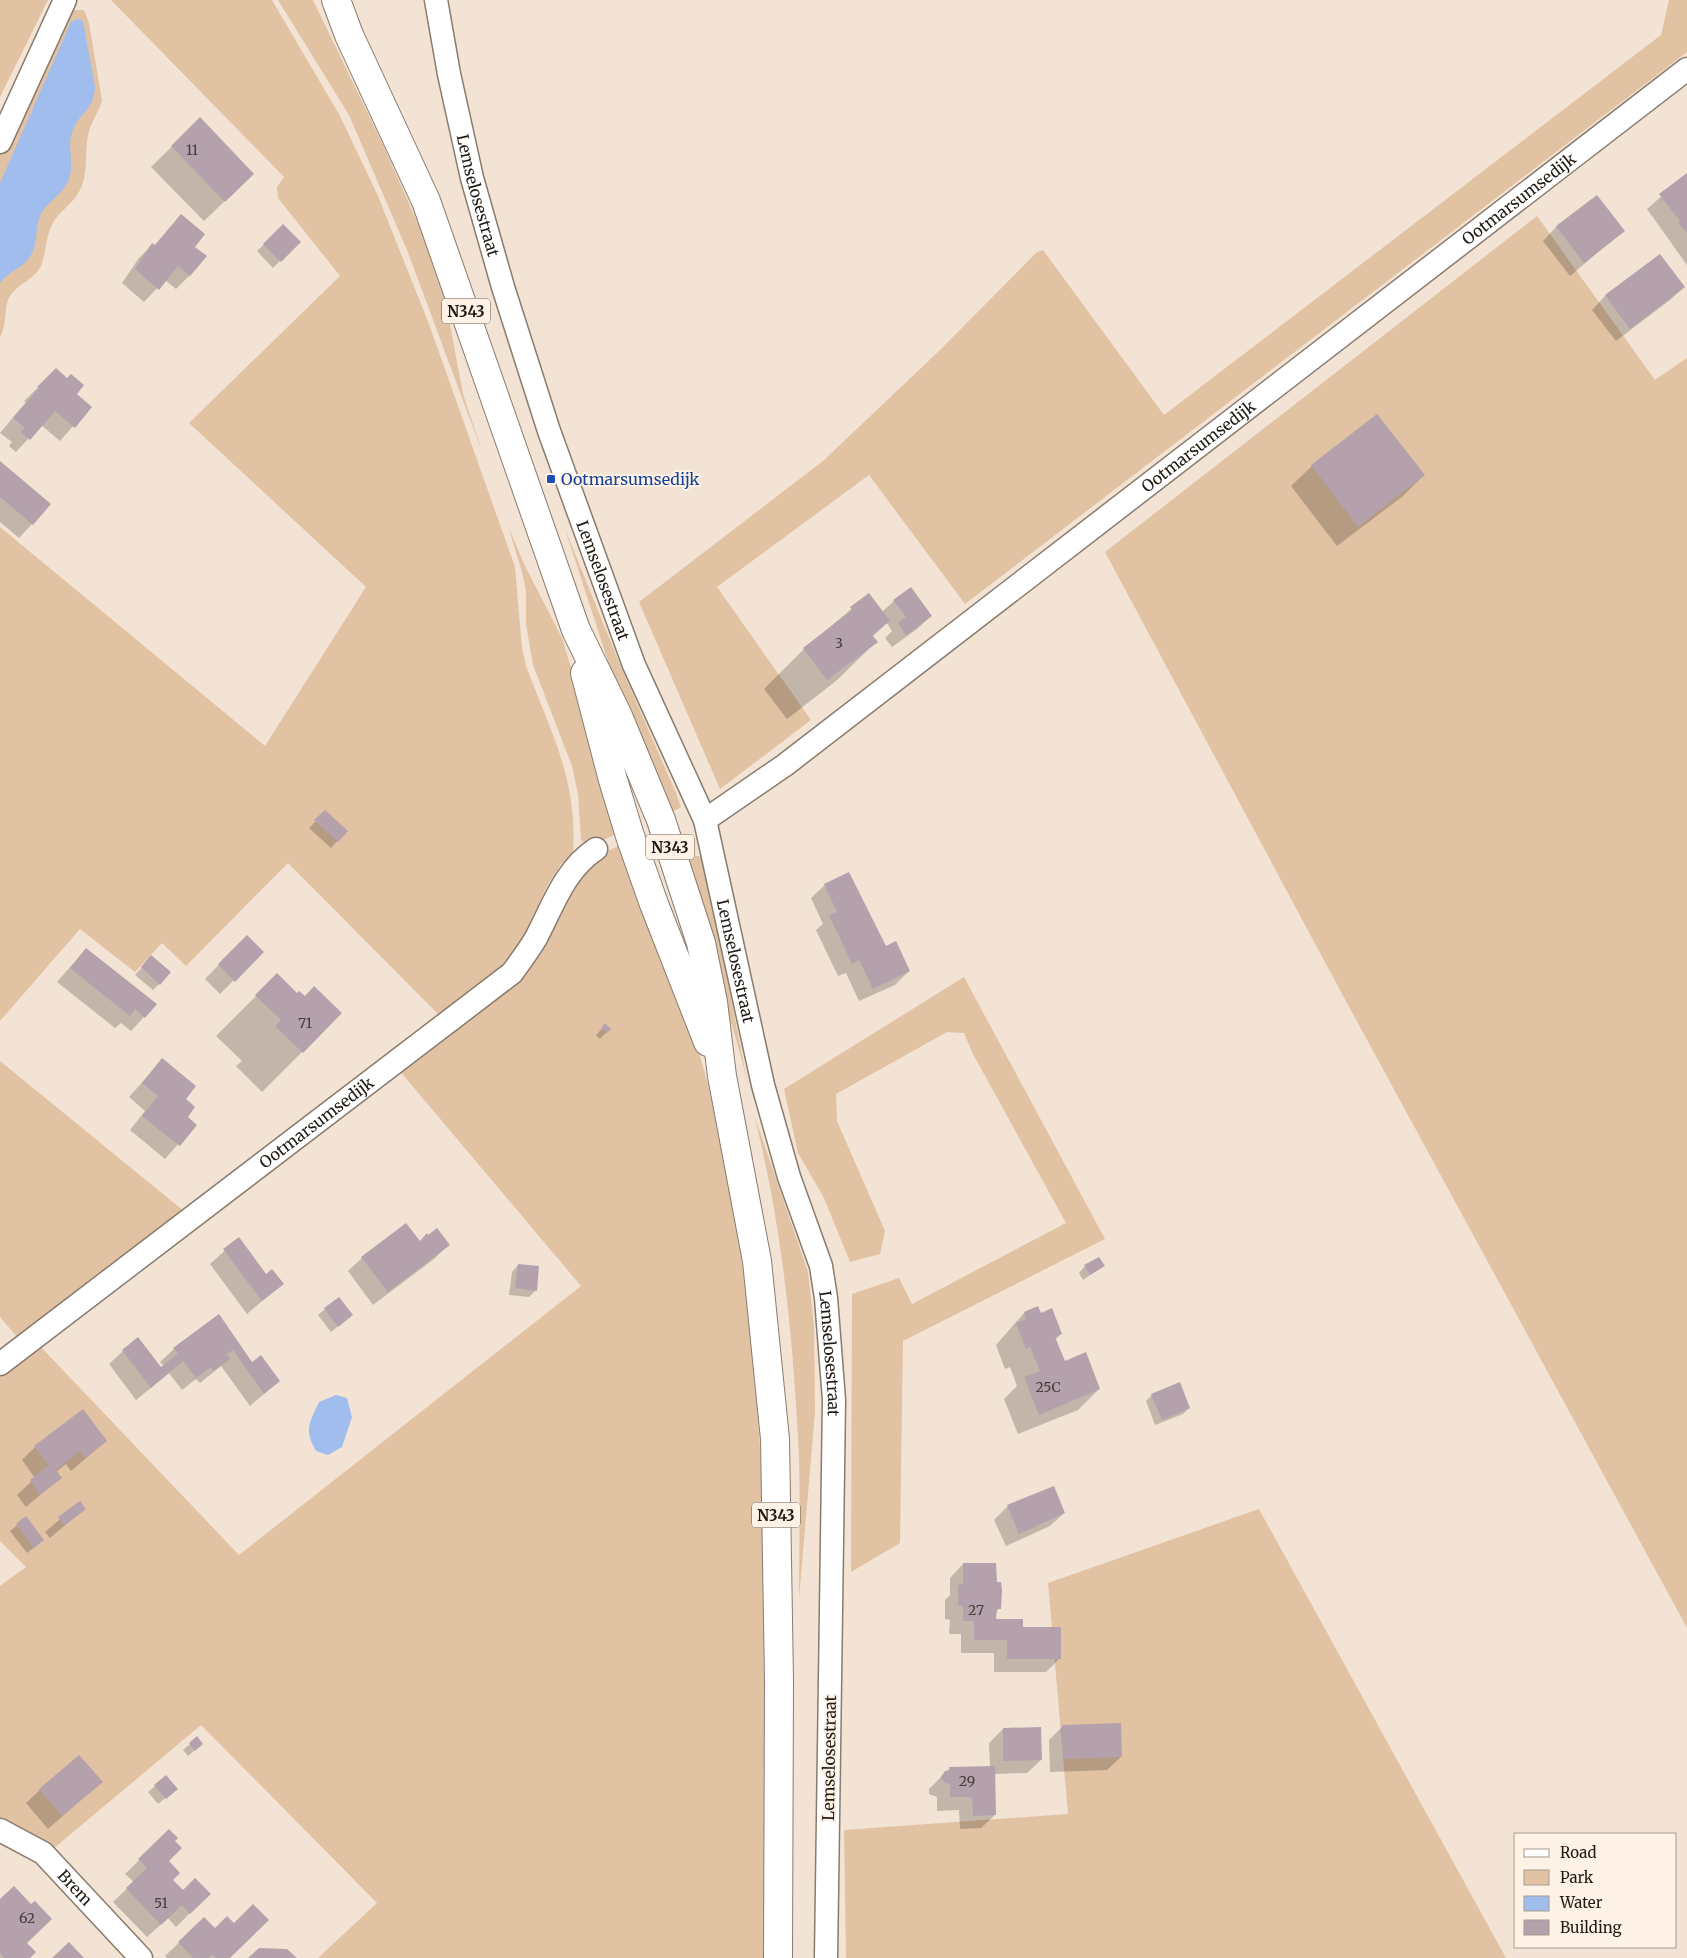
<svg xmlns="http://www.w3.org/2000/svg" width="1687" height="1958" font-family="Merriweather,serif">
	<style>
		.green { fill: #e1c2a3 }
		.water { fill: #a1bdee }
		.shadow { fill: #0003 }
		.building { fill: #b4a1ac }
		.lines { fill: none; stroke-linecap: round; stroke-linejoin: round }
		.minor-casing { stroke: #897b6d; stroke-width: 25 }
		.primary-casing { stroke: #897b6d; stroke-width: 30 }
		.minor { stroke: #fff; stroke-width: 22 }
		.primary { stroke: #fff; stroke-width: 28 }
		.transit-dot { fill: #1a4fb4; stroke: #fef1e5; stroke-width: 2 }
		.labels { text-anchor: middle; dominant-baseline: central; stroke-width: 4; stroke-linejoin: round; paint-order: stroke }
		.number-label { font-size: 14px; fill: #443c3a }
		.shield { fill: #fef1e5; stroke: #625a53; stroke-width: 1 }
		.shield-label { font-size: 15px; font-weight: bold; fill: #1f1a14 }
		.street-label { font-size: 16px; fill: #1f1a14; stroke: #fef1e5 }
		.transit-label { font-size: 16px; fill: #164399; stroke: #fef1e5; text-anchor: start }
	</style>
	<rect width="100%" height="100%" fill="#f3e3d4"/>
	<g class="green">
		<path d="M0 0H48L0 97Z"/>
		<path d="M111 0H272L340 116 378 196 429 324 515 567 522 648 526 666C551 733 578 779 573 854L561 864 547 886 515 957 441 1017 288 863 186 966 162 943 135 972 80 929 0 1021V527L265 746 366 587 189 423 340 276 278 198 277 187 284 177Z"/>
		<path d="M278 0H313L384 147 422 233 445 298 463 394 483 454 407 250 349 115Z"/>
		<path d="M1669 0H1687V52L965 604 869 475 717 587 811 720 720 789 639 602 823 461 941 349 1037 252 1043 250 1164 415 1661 35Z"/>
		<path d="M65 10H84L89 23 102 101C98 113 90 123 88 136 84 155 89 175 79 192 71 206 57 212 51 227 45 240 46 256 40 268 32 281 13 286 8 300 4 312 7 325 0 337V153Z"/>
		<path d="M1537 216 1655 380 1687 358V1628L1341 992 1105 552Z"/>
		<path d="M508 526 524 564 562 638 621 832 588 847 581 840 578 794 572 766 533 665 526 624V590L522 572Z"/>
		<path d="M565 529 623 672 676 793 681 807C673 813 666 812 656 809Z"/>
		<path d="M625 843C655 923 687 1003 708 1085 779 1370 766 1667 764 1958H318L377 1903 201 1725 53 1849 0 1819V1586L26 1567 0 1541V1374L39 1345 239 1555 581 1286 399 1070 531 965 552 934 562 906 594 857Z"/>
		<path d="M688 856H699L705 866 748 1085C730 1009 702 936 682 861Z"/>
		<path d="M964 977 1105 1239 903 1341 900 1543 851 1572 852 1294 899 1278 912 1304 1066 1223 973 1054 964 1033 947 1032 836 1094 837 1121 885 1231 880 1254 850 1262 824 1198 798 1153 784 1089Z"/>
		<path d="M0 1061 185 1212 19 1339 0 1317Z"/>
		<path d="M754 1115 808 1272 814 1326 815 1412 799 1599C799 1545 801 1491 798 1437 792 1329 781 1219 754 1115Z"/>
		<path d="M1259 1509 1506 1958H846L844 1830 1068 1814 1048 1583Z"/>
	</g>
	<g class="water">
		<path d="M77 19 83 21 95 87C93 112 81 110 73 130 66 145 75 162 69 179 64 194 48 201 41 214 34 227 39 243 31 255 24 268 8 271 0 283V183L71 22Z"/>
		<path d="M336 1395 347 1398 352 1417 342 1447 328 1455 316 1451C304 1429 309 1424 319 1402Z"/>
	</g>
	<g class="shadow">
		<path d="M200 119 232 194 204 221 151 167Z"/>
		<path d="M1687 174V265L1647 209Z"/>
		<path d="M1597 196 1623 231 1570 276 1543 241 1556 227Z"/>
		<path d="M181 216 194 247 205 257 197 268 176 289 165 280 144 302 122 283 139 258 152 245 154 246Z"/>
		<path d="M283 226 299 242 273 268 257 251Z"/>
		<path d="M1659 255 1684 287 1670 300 1616 341 1592 310 1605 296Z"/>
		<path d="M56 370 75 394 90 407 60 441 41 425 16 452 9 446 12 442 0 433 26 402 24 401Z"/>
		<path d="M0 463 32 524 19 538 0 522Z"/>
		<path d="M1312 466 1424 475 1403 496 1337 546 1291 486Z"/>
		<path d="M869 594 882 612 894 601 931 616 917 629 892 647 885 638 892 631 887 623 872 637 876 642 836 681 787 719 764 689 804 649Z"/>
		<path d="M325 812 346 831 331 848 309 828Z"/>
		<path d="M825 885 909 971 895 985 859 1001 846 973 838 976 816 930 823 924 811 898Z"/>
		<path d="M247 936 262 952 220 994 205 979Z"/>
		<path d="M86 949 144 1017 131 1031 121 1023 115 1028 57 982Z"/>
		<path d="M145 964 159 984 153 990 135 975Z"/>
		<path d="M277 975 297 995 341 1013 262 1092 236 1066 242 1061 216 1036Z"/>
		<path d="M605 1025 610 1029 600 1039 596 1035Z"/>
		<path d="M162 1060 184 1100 186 1117 195 1125 165 1159 130 1130 145 1111 129 1097Z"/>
		<path d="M239 1238 266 1275 282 1284 247 1314 210 1264Z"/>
		<path d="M419 1243 448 1245 434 1259 373 1305 348 1271 362 1258Z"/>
		<path d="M518 1265 536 1290 529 1297 509 1295 512 1272Z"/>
		<path d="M1085 1266H1103L1083 1280 1079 1273Z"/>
		<path d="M325 1309 352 1315 331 1332 318 1315Z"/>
		<path d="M1024 1313 1040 1314 1061 1334 1055 1340 1064 1362 1099 1389 1078 1410 1018 1434 1004 1399 1017 1386 1010 1367 1005 1369 996 1345Z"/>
		<path d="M218 1315 252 1363 279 1381 250 1406 221 1366 200 1383 196 1379 182 1390 169 1373 136 1400 109 1364 123 1351 161 1368 164 1366 160 1362 174 1349Z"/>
		<path d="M1152 1395 1189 1408 1183 1414 1155 1425 1146 1401Z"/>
		<path d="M106 1441 71 1471 66 1464 56 1472 60 1478 26 1507 17 1495 35 1478 22 1460 35 1447Z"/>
		<path d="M79 1503 84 1509 50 1538 45 1532Z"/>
		<path d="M1008 1506 1064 1513 1050 1526 1006 1546 994 1520Z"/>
		<path d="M26 1518 36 1546 27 1553 10 1531Z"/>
		<path d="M963 1564 995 1583 1000 1608 995 1613V1621L1060 1658 1046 1672H994V1653H961V1634H949L950 1620 945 1619V1600L950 1595V1578Z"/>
		<path d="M1063 1726 1121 1757 1107 1770 1050 1772 1049 1740Z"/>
		<path d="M1003 1729 1041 1760 1027 1773 994 1774 995 1815 981 1828 960 1829 959 1810 937 1811V1797L929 1794V1789L950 1768 990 1767 989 1743Z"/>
		<path d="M197 1738 195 1750 188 1756 183 1750Z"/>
		<path d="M166 1777 169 1795 158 1804 148 1792Z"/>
		<path d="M101 1782 48 1829 26 1803 40 1790Z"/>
		<path d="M169 1831 173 1841 167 1861 172 1880 183 1892 209 1894 176 1927 168 1918 147 1937 113 1902 134 1882 125 1874Z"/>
		<path d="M0 1901 26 1943 29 1958H0Z"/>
		<path d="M204 1919 229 1958H167L165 1956Z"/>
	</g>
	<g class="building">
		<path d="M200 117 254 174 225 202 171 146Z"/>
		<path d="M1687 173V233L1678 223 1680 221 1659 194Z"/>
		<path d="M1597 195 1625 231 1584 263 1556 226Z"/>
		<path d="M181 214 205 234 195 247 207 256 190 276 178 266 159 290 135 269 152 243 155 245Z"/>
		<path d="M283 224 301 242 281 262 263 244Z"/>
		<path d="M1660 254 1685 287 1630 329 1605 295Z"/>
		<path d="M56 368 67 378 71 374 84 385 77 394 92 407 75 428 55 411 30 440 21 432 25 428 13 418 39 388 37 387Z"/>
		<path d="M1377 414 1425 475 1358 527 1311 465Z"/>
		<path d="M0 461 51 504 33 525 0 497Z"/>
		<path d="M911 587 932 616 906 635 898 623 906 617 893 600Z"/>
		<path d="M869 593 890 621 872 635 878 642 827 680 803 648 852 610 850 607Z"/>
		<path d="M325 810 348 831 338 842 314 820Z"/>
		<path d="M849 872 886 946 896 941 910 971 873 989 859 960 852 964 829 915 837 912 824 884Z"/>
		<path d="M247 935 264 952 235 982 218 964Z"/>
		<path d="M86 948 157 1004 145 1018 135 1009 130 1016 70 968Z"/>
		<path d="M151 955 171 972 160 985 141 967Z"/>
		<path d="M277 973 297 993 299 991 305 996 314 986 342 1013 303 1053 275 1026 281 1020 255 995Z"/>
		<path d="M605 1023 611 1029 607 1033 601 1028Z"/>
		<path d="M162 1058 196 1086 186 1099 195 1107 188 1117 197 1125 180 1146 142 1116 158 1096 142 1083Z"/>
		<path d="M406 1223 420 1241 427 1233 428 1235 437 1228 450 1245 388 1292 361 1257Z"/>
		<path d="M239 1237 266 1274 272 1269 284 1284 262 1301 223 1249Z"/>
		<path d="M1099 1257 1105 1266 1090 1275 1084 1265Z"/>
		<path d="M518 1264 539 1266 537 1291 515 1288Z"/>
		<path d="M339 1297 353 1315 338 1327 324 1308Z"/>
		<path d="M1038 1306 1041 1313 1052 1308 1062 1334 1055 1337 1065 1361 1086 1352 1100 1389 1039 1415 1024 1377 1040 1371 1030 1347 1026 1349 1016 1323 1026 1319 1024 1312Z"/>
		<path d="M219 1314 252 1362 261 1355 280 1381 264 1394 233 1350 227 1354 230 1359 214 1371 211 1367 196 1378 183 1361 151 1388 122 1350 138 1337 161 1367 178 1354 173 1348Z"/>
		<path d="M1180 1382 1190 1408 1162 1420 1151 1394Z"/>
		<path d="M83 1409 107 1441 85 1458 80 1451 56 1470 62 1478 40 1495 30 1480 49 1465 34 1446Z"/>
		<path d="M1054 1486 1065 1513 1019 1534 1007 1505Z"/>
		<path d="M80 1501 86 1509 64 1526 58 1517Z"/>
		<path d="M26 1516 44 1540 34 1548 16 1524Z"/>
		<path d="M963 1563H996L997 1582H1001L1002 1590 1001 1609H997L996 1619H1023V1627H1061V1659H1007V1640H974V1621H963V1606H958V1585L963 1584Z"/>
		<path d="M1121 1723 1122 1757 1063 1759 1062 1725Z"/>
		<path d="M1041 1727 1042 1760 1003 1761V1728Z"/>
		<path d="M197 1736 203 1744 195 1751 189 1743Z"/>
		<path d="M79 1755 103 1782 62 1816 39 1789Z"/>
		<path d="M995 1766 996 1815 973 1816 972 1797H950V1784L945 1783 941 1777 945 1771 950 1770 949 1767Z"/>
		<path d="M166 1775 178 1789 166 1799 154 1785Z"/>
		<path d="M169 1829 178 1838 175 1841 182 1848 169 1861 180 1873 173 1880 183 1890 195 1878 211 1894 190 1914 182 1905 161 1925 126 1888 147 1868 138 1859Z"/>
		<path d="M14 1886 31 1904 35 1901 52 1919 27 1943 36 1952 30 1958H5L0 1953V1899Z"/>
		<path d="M253 1904 269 1920 230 1958H216L213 1954 209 1958H193L178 1942 204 1917 215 1928 227 1916 234 1923Z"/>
		<path d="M69 1942 84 1958H52Z"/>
		<path d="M259 1948 287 1949 297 1958H248Z"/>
	</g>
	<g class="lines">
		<g class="minor-casing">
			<g id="minor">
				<path id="s1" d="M436 0 449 74 472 178 503 287 549 431 634 665 705 820 763 1085 789 1177 821 1266 826 1298 834 1400 826 1958"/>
				<path d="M0 142 65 0"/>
				<path id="s2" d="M705 820 785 765 1687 69"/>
				<path id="s3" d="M0 1364 512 973C520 962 529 950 536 938 553 906 564 870 596 849"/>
				<path id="s4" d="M0 1830 43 1853 141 1958"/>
			</g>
		</g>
		<g class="primary-casing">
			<g id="primary">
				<path d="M336 0 349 35 426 201 576 630 618 716 661 820 701 943 713 1002 722 1076 757 1261 775 1439 779 1680 778 1958"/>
				<path d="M585 673 613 780 630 836 654 904 708 1042"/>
			</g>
		</g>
		<use href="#minor" class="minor"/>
		<use href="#primary" class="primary"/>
	</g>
	<rect class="transit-dot" x="546" y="474" width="10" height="10" rx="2.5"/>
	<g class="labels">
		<g class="number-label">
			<text x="192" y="150">11</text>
			<text x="839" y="643">3</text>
			<text x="305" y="1023">71</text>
			<text x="1048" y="1387">25C</text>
			<text x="976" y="1610">27</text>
			<text x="967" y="1781">29</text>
			<text x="161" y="1903">51</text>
			<text x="27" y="1918">62</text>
		</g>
		<g class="shield">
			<rect x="442" y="298.5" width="48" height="25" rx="4"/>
			<rect x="646" y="834.5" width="48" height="25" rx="4"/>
			<rect x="752" y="1502.5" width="48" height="25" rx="4"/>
		</g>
		<g class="shield-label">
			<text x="466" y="311">N343</text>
			<text x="670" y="847">N343</text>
			<text x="776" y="1515">N343</text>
		</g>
		<g class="street-label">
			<text stroke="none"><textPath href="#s1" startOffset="200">Lemselosestraat</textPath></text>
			<text stroke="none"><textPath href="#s2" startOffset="1024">Ootmarsumsedijk</textPath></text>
			<text stroke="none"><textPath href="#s2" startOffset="619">Ootmarsumsedijk</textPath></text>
			<text stroke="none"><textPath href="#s1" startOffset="605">Lemselosestraat</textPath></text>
			<text stroke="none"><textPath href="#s1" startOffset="1010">Lemselosestraat</textPath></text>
			<text stroke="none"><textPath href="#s3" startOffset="398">Ootmarsumsedijk</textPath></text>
			<text stroke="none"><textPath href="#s1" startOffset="1415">Lemselosestraat</textPath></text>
			<text transform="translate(829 1758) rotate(-89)">Lemselosestraat</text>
			<text stroke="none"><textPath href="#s4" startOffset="96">Brem</textPath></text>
		</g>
		<g class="transit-label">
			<text x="561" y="479">Ootmarsumsedijk</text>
		</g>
	</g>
	<rect x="1514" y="1833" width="162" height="115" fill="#fef1e5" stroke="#a59b91"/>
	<rect x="1524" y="1849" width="25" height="8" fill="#ffffff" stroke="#a59b91"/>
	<text x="1560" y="1858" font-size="15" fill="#1f1a14">Road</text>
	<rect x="1524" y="1870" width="25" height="15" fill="#e1c2a3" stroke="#a59b91"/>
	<text x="1560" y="1883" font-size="15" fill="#1f1a14">Park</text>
	<rect x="1524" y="1896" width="25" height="15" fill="#a1bdee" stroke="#a59b91"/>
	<text x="1560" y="1908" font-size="15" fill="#1f1a14">Water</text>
	<rect x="1524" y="1920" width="25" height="15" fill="#b4a1ac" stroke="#a59b91"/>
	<text x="1560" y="1933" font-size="15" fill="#1f1a14">Building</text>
</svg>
